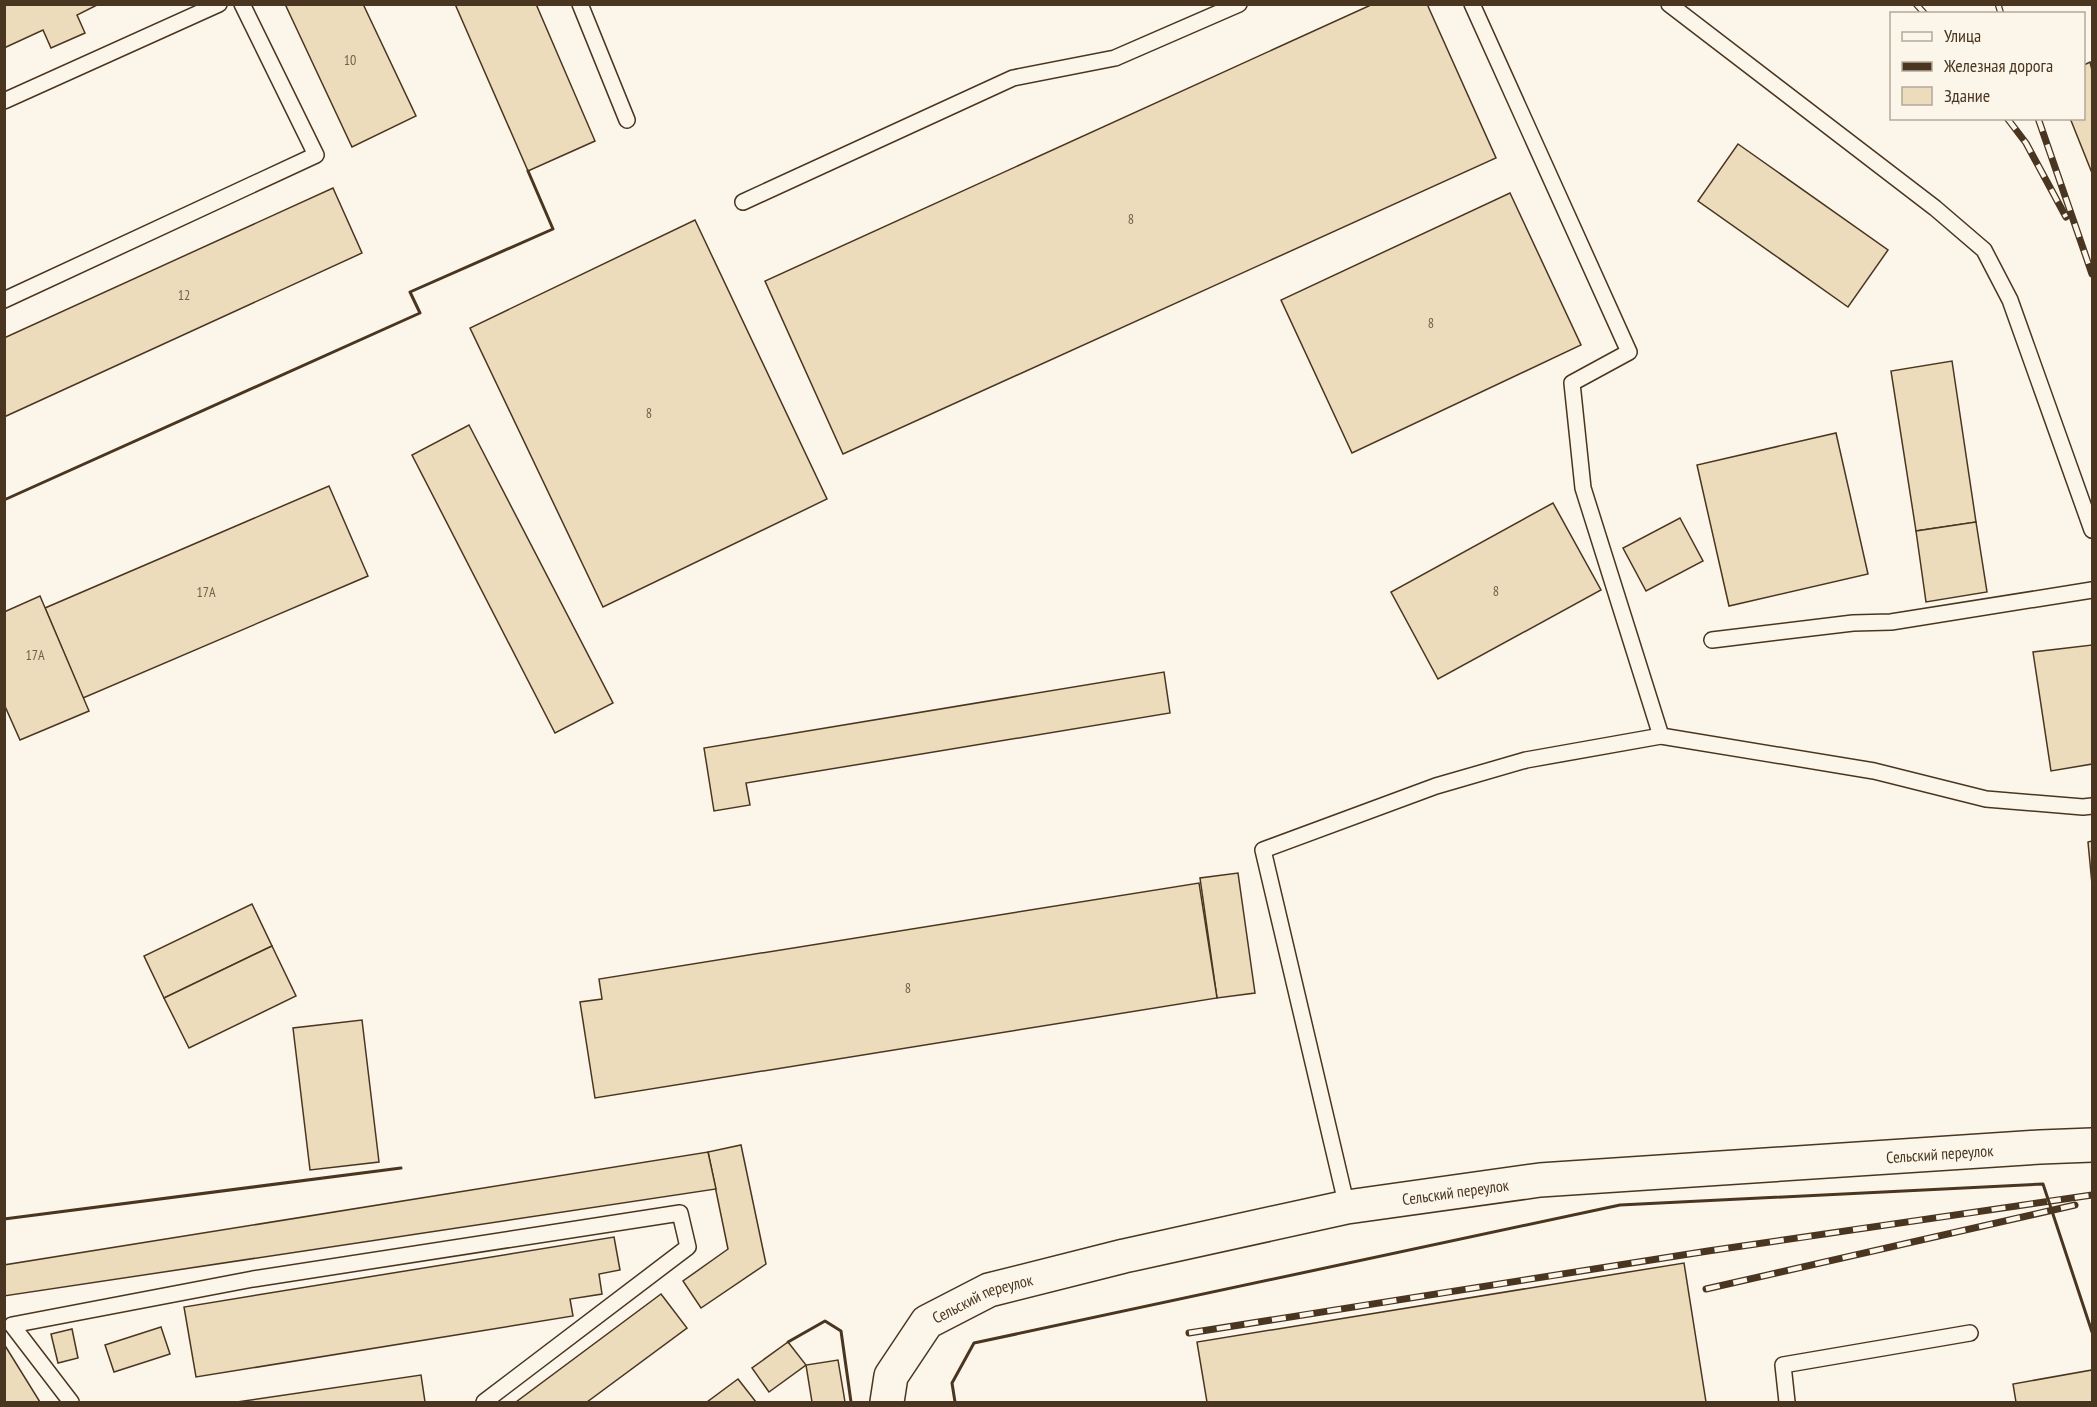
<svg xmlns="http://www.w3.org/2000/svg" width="2097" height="1407" font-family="'PT Sans Narrow',sans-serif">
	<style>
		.building { fill: #ecdcbc; stroke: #4a3520; stroke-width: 1.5 }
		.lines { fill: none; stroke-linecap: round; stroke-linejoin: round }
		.lane-casing { stroke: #4a3520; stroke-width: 18 }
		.secondary-casing { stroke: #4a3520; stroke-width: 36 }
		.lane { stroke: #fbf6e9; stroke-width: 15 }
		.secondary { stroke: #fbf6e9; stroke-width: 33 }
		.rail-casing { stroke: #4a3520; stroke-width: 7 }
		.rail { stroke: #fbf6e9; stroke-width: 4.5; stroke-dasharray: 14; stroke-linecap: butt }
		.wall { stroke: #4a3520; stroke-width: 3 }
		.labels { text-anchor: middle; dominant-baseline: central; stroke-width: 4.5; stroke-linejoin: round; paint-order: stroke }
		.number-label { font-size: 14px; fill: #725f47 }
		.street-label { font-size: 16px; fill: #4a3520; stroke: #fbf6e9 }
	</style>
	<rect width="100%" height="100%" fill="#fbf6e9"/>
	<g class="building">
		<path d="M4 4H99L77 15 85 33 51 48 43 30 4 48Z"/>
		<path d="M285 4H363L416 116 352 147Z"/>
		<path d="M455 4H536L595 141 528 171Z"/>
		<path d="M1373 4H1427L1496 158 843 454 765 281Z"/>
		<path d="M2090 62 2092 70V173L2070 118H2084V65Z"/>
		<path d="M1738 144 1888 250 1848 307 1698 201Z"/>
		<path d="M333 188 362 253 4 417V338Z"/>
		<path d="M1510 193 1581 345 1352 453 1281 300Z"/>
		<path d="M695 220 827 499 603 607 470 328Z"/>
		<path d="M1952 361 1976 522 1916 531 1891 371Z"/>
		<path d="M469 425 613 703 555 733 412 455Z"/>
		<path d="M1836 433 1868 574 1729 606 1697 465Z"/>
		<path d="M329 486 368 576 83 698 45 608Z"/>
		<path d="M1553 503 1601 590 1438 679 1391 592Z"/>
		<path d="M1680 518 1703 561 1646 591 1623 548Z"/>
		<path d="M1976 522 1987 592 1926 602 1916 531Z"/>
		<path d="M40 596 89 711 20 740 4 704V612Z"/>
		<path d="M2092 645V764L2051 771 2033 652Z"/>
		<path d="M1164 672 1170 713 746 783 750 805 714 811 704 748Z"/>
		<path d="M2092 841V884L2088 842Z"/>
		<path d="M1238 873 1255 993 1217 998 1200 878Z"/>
		<path d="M1199 883 1217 998 595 1098 580 1002 602 999 599 979Z"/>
		<path d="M252 904 272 946 164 998 144 956Z"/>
		<path d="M272 946 296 996 189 1048 164 998Z"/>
		<path d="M362 1020 379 1162 310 1170 293 1028Z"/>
		<path d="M741 1145 766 1264 701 1308 683 1281 728 1249 708 1152Z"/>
		<path d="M708 1152 716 1189 4 1296V1265Z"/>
		<path d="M614 1237 620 1270 599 1274 602 1294 570 1299 573 1316 196 1377 184 1307Z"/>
		<path d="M1684 1263 1706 1402H1207L1197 1342Z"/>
		<path d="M661 1294 687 1328 587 1402H516Z"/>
		<path d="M161 1327 170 1354 114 1372 105 1345Z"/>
		<path d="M72 1329 78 1358 58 1363 51 1334Z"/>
		<path d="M788 1342 806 1365 769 1392 752 1368Z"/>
		<path d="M4 1344 40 1402H4Z"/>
		<path d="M838 1360 845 1402H812L806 1365Z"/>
		<path d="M2092 1370V1402H2016L2013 1384Z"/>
		<path d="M421 1375 425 1402H237Z"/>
		<path d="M738 1379 756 1402H707Z"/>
	</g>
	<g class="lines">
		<g class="lane-casing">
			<g id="lane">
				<path d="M580 4 627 120"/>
				<path d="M1472 4 1629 352 1572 383 1583 488 1661 736"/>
				<path d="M1669 4 1935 208 1984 250 2010 300 2092 530"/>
				<path d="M4 101 219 4"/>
				<path d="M743 202 1013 78 1115 58 1239 4"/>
				<path d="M4 300 316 155 242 4"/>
				<path d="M1712 640 1853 623 1891 622 2092 590"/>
				<path d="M1347 1207 1263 850 1436 786 1526 760 1661 736 1874 771 1986 799 2083 807 2092 806"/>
				<path d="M71 1402 12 1325 253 1279 680 1213 688 1247 484 1402"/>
				<path d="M1787 1402 1783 1365 1970 1333"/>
			</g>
		</g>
		<g class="secondary-casing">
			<g id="secondary">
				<path id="s1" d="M887 1402 891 1376 927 1322 989 1290 1124 1256 1347 1207 1540 1180 2040 1147 2092 1145"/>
			</g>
		</g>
		<use href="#lane" class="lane"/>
		<use href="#secondary" class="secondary"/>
		<g class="rail-casing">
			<g id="rail">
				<path d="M1916 4 1925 14"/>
				<path d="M1998 4 2001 14"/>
				<path d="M2007 118 2026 143 2066 217"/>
				<path d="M2038 118 2092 274"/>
				<path d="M1706 1289 2075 1205"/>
				<path d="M1189 1333 1708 1251 2092 1195"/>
			</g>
		</g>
		<use href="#rail" class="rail"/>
		<g class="wall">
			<path d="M4 500 420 313 410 292 553 229 528 171"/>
			<path d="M4 1219 401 1168"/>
			<path d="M788 1342 825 1321 841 1331 851 1402"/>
			<path d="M955 1402 952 1383 974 1343 1620 1205 2043 1184 2092 1332"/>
		</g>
	</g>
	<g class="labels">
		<g class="number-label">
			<text x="350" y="60">10</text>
			<text x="1131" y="219">8</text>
			<text x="184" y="295">12</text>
			<text x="1431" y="323">8</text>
			<text x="649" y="413">8</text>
			<text x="1496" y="591">8</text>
			<text x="206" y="592">17А</text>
			<text x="35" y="655">17А</text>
			<text x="908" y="988">8</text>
		</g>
		<g class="street-label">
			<text stroke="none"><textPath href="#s1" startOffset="1124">Сельский переулок</textPath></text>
			<text stroke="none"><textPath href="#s1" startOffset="638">Сельский переулок</textPath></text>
			<text stroke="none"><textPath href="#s1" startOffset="152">Сельский переулок</textPath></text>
		</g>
	</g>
	<rect width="2097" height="1407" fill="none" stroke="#4a3520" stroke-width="12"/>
	<rect x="1890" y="12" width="195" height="108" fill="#fbf6e9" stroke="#b4a999" stroke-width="1.5"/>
	<rect x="1902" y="32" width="30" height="9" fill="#fbf6e9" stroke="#b4a999" stroke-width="1.5"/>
	<text x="1944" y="42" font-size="18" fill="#4a3520">Улица</text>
	<rect x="1902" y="62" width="30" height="9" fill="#4a3520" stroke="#b4a999" stroke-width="1.5"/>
	<text x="1944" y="72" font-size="18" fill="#4a3520">Железная дорога</text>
	<rect x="1902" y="87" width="30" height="18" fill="#ecdcbc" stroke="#b4a999" stroke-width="1.5"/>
	<text x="1944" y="102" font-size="18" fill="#4a3520">Здание</text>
</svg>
